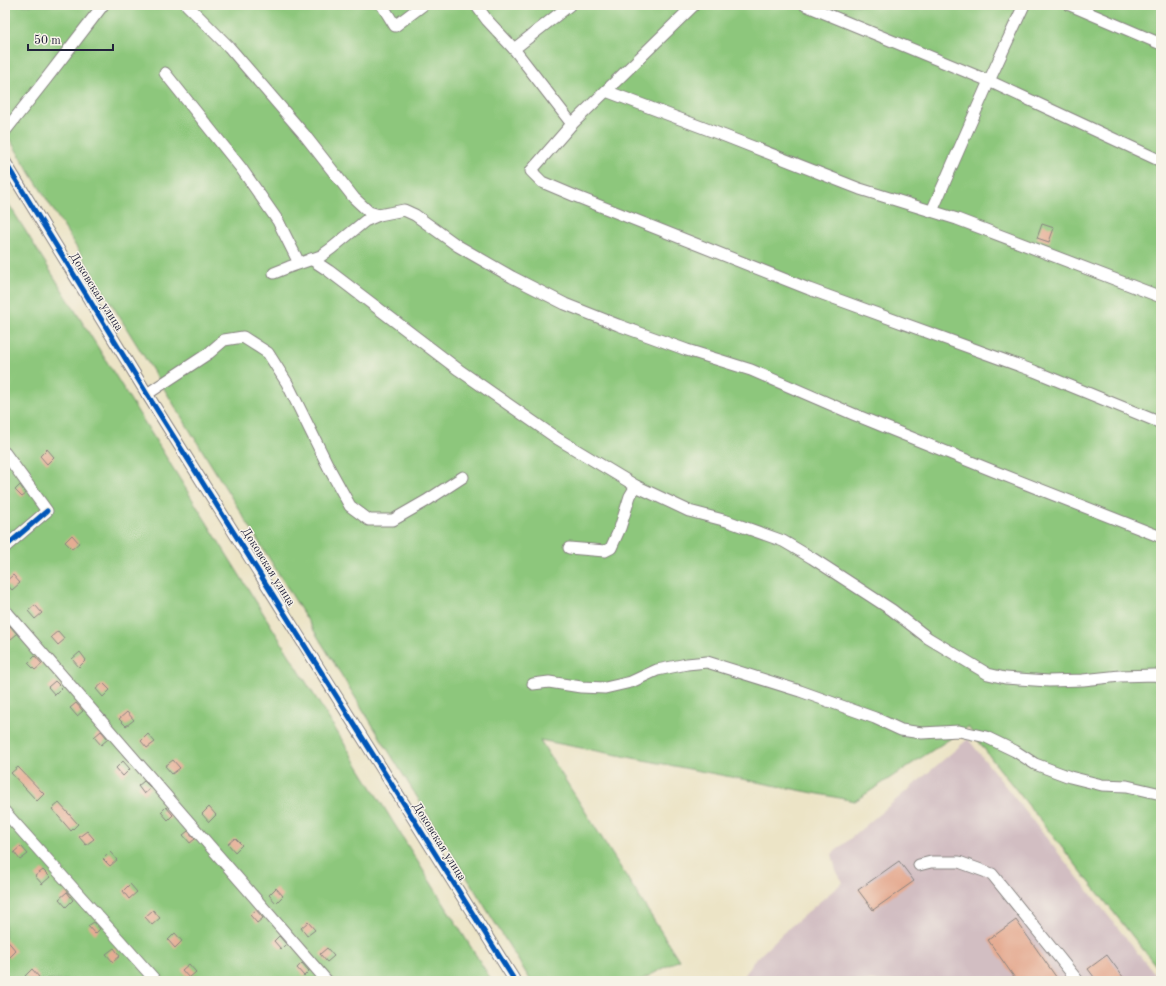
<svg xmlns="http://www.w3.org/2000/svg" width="1166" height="986" font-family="'Old Standard TT',serif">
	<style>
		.industrial { fill: #d2bec2 }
		.green { fill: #8dc77b; stroke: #58745b }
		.building { fill: #e5ac93 }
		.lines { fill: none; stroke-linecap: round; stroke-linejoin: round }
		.minor-casing { stroke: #878380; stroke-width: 13 }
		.minor { stroke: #fff; stroke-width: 11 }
		.cycleway-casing { stroke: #f7f3e8; stroke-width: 8 }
		.cycleway { stroke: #0057b8; stroke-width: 5 }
		.labels { text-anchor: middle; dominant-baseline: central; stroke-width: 3; stroke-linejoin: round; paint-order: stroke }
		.street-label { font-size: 12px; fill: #22223b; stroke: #f7f3e8 }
	</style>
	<rect width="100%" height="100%" fill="#f7f3e8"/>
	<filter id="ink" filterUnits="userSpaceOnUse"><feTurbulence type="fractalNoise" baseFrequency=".025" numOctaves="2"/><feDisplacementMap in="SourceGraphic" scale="8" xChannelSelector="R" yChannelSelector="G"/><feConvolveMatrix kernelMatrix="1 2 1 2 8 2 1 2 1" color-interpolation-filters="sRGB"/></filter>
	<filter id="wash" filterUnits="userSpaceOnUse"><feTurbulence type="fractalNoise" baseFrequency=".012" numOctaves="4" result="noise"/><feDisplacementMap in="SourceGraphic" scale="16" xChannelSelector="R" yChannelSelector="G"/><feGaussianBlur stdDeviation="0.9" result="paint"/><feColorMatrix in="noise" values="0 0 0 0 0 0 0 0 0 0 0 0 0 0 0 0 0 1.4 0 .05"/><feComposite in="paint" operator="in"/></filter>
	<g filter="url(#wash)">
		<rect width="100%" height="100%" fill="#ece4c6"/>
		<path class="industrial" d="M968 739 1160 981H743L744 977 752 963 783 933 843 882 836 871 832 854Z"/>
		<g class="green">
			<path d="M5 5H1161V972L994 762 968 727 855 801 540 740 679 960 639 981H531L5 132Z"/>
			<path d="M5 198 492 981H5Z"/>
		</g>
		<g id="blocks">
			<g class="building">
				<path d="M1042 224 1054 228 1049 242 1037 238Z"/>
				<path d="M47 449 54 457 47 464 40 456Z"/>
				<path d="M20 485 26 494 22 497 15 490Z"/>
				<path d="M72 535 79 543 72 549 65 542Z"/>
				<path d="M13 575 20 583 12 590 5 582Z"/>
				<path d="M35 605 42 613 35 619 28 611Z"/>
				<path d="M10 626 17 634 11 639 5 633V630Z"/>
				<path d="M58 631 65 639 58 645 51 637Z"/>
				<path d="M80 652 86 660 79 667 72 659Z"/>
				<path d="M35 656 42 664 35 670 28 663Z"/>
				<path d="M55 681 62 688 55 695 48 687Z"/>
				<path d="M103 683 110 690 103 697 96 689Z"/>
				<path d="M76 703 83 711 77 716 70 708Z"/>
				<path d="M127 712 134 720 126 726 119 719Z"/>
				<path d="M101 731 108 739 101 745 94 737Z"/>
				<path d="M148 734 155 742 147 748 141 741Z"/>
				<path d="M173 760 180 768 172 774 165 766Z"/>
				<path d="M123 761 130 769 123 776 116 768Z"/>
				<path d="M18 767 44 794 37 801 11 773Z"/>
				<path d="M144 781 151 788 144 794 138 786Z"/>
				<path d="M59 803 78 824 71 831 52 809Z"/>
				<path d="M166 807 173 815 168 820 161 812Z"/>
				<path d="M209 807 216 815 209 822 202 814Z"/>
				<path d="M87 831 94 839 86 845 79 837Z"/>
				<path d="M188 831 195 839 190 843 183 835Z"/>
				<path d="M235 838 242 845 235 852 228 844Z"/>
				<path d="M21 846 28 854 20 860 14 852Z"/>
				<path d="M110 852 117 860 110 866 103 859Z"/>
				<path d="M899 861 914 881 873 910 858 890Z"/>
				<path d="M43 870 50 877 42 884 35 876Z"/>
				<path d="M130 884 137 892 129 899 123 891Z"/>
				<path d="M276 888 283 896 276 903 269 895Z"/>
				<path d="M67 892 73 900 66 907 59 899Z"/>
				<path d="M153 910 160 918 152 925 145 917Z"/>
				<path d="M256 910 263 918 257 923 250 915Z"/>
				<path d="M1016 920 1059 981H1017L988 940Z"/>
				<path d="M94 922 100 929 95 934 88 926Z"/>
				<path d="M308 922 315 930 307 936 301 928Z"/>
				<path d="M175 933 182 941 175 948 168 940Z"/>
				<path d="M279 936 286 944 281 949 274 941Z"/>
				<path d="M5 938 16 951 9 958 5 953Z"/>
				<path d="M114 948 120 956 113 962 106 954Z"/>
				<path d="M327 948 334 956 327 962 320 954Z"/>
				<path d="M1107 955 1126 981H1097L1088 969Z"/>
				<path d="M302 963 309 971 304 976 297 968Z"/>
				<path d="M189 964 196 972 189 978 182 970Z"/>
				<path d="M32 969 39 977 35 981H30L25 976Z"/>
			</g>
		</g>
	</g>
	<g filter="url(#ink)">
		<use href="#blocks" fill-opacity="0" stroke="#878380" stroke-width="1"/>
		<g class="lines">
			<g class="minor-casing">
				<g id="minor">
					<path d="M187 5 229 47 303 133 354 198 369 212 379 215 404 210 415 215 458 246 512 277 565 304 618 325 687 350 751 370 853 414 996 472 1161 537"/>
					<path d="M382 5 395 26 423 5"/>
					<path d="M476 5 487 20 514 49 572 124"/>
					<path d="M694 5 572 124 531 171 542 182 575 196 809 289 1034 371 1161 423"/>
					<path d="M805 5 989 81 1161 161"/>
					<path d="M1070 5 1161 44"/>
					<path d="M514 49 570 5"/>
					<path d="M165 73 241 168 278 221 299 263"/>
					<path d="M606 91 725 136 860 189 957 219 1161 297"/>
					<path d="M5 131 46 79 103 5"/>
					<path d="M5 162 147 394 515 981"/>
					<path d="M932 211 989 81 1024 5"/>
					<path d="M311 259 329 271 459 370 558 439 636 486 689 511 727 521 783 541 812 558 892 610 928 638 988 674 1005 678 1049 681 1083 680 1120 676 1155 675 1161 677"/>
					<path d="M274 273 289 267 321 256 332 248 365 221 379 215"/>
					<path d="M147 394 209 353 224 340 243 337 268 353 287 383 329 468 350 506 369 520H393L426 501 463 477"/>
					<path d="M5 453 47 511 5 547"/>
					<path d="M569 548 605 551 611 548 620 528 630 496 636 486"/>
					<path d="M5 610 327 981"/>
					<path d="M533 684 549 682 581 687 605 688 631 682 657 670 687 664 707 662 800 691 875 718 901 730 922 733 959 731 986 737 1015 751 1035 764 1070 777 1102 785 1127 786 1161 794"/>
					<path d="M5 812 156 981"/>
					<path d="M919 865 931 862H959L992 874 1078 981"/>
				</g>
			</g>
			<use href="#minor" class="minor"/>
			<g class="cycleway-casing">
				<g id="cycleway">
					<path d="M5 162 147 394 515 981"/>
					<path d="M5 547 47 511"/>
				</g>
			</g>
			<use href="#cycleway" class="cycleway"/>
		</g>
	</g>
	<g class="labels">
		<g class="street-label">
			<text transform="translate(96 292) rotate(58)">Доковская улица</text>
			<text transform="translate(268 567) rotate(58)">Доковская улица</text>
			<text transform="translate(439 842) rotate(58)">Доковская улица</text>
		</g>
	</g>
	<rect width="1166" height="986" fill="none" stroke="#f7f3e8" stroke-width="20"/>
	<path d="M28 44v6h85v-6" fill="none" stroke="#22223b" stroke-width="2"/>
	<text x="34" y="44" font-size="12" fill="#22223b" stroke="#f7f3e8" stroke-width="3" paint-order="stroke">50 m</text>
</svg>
